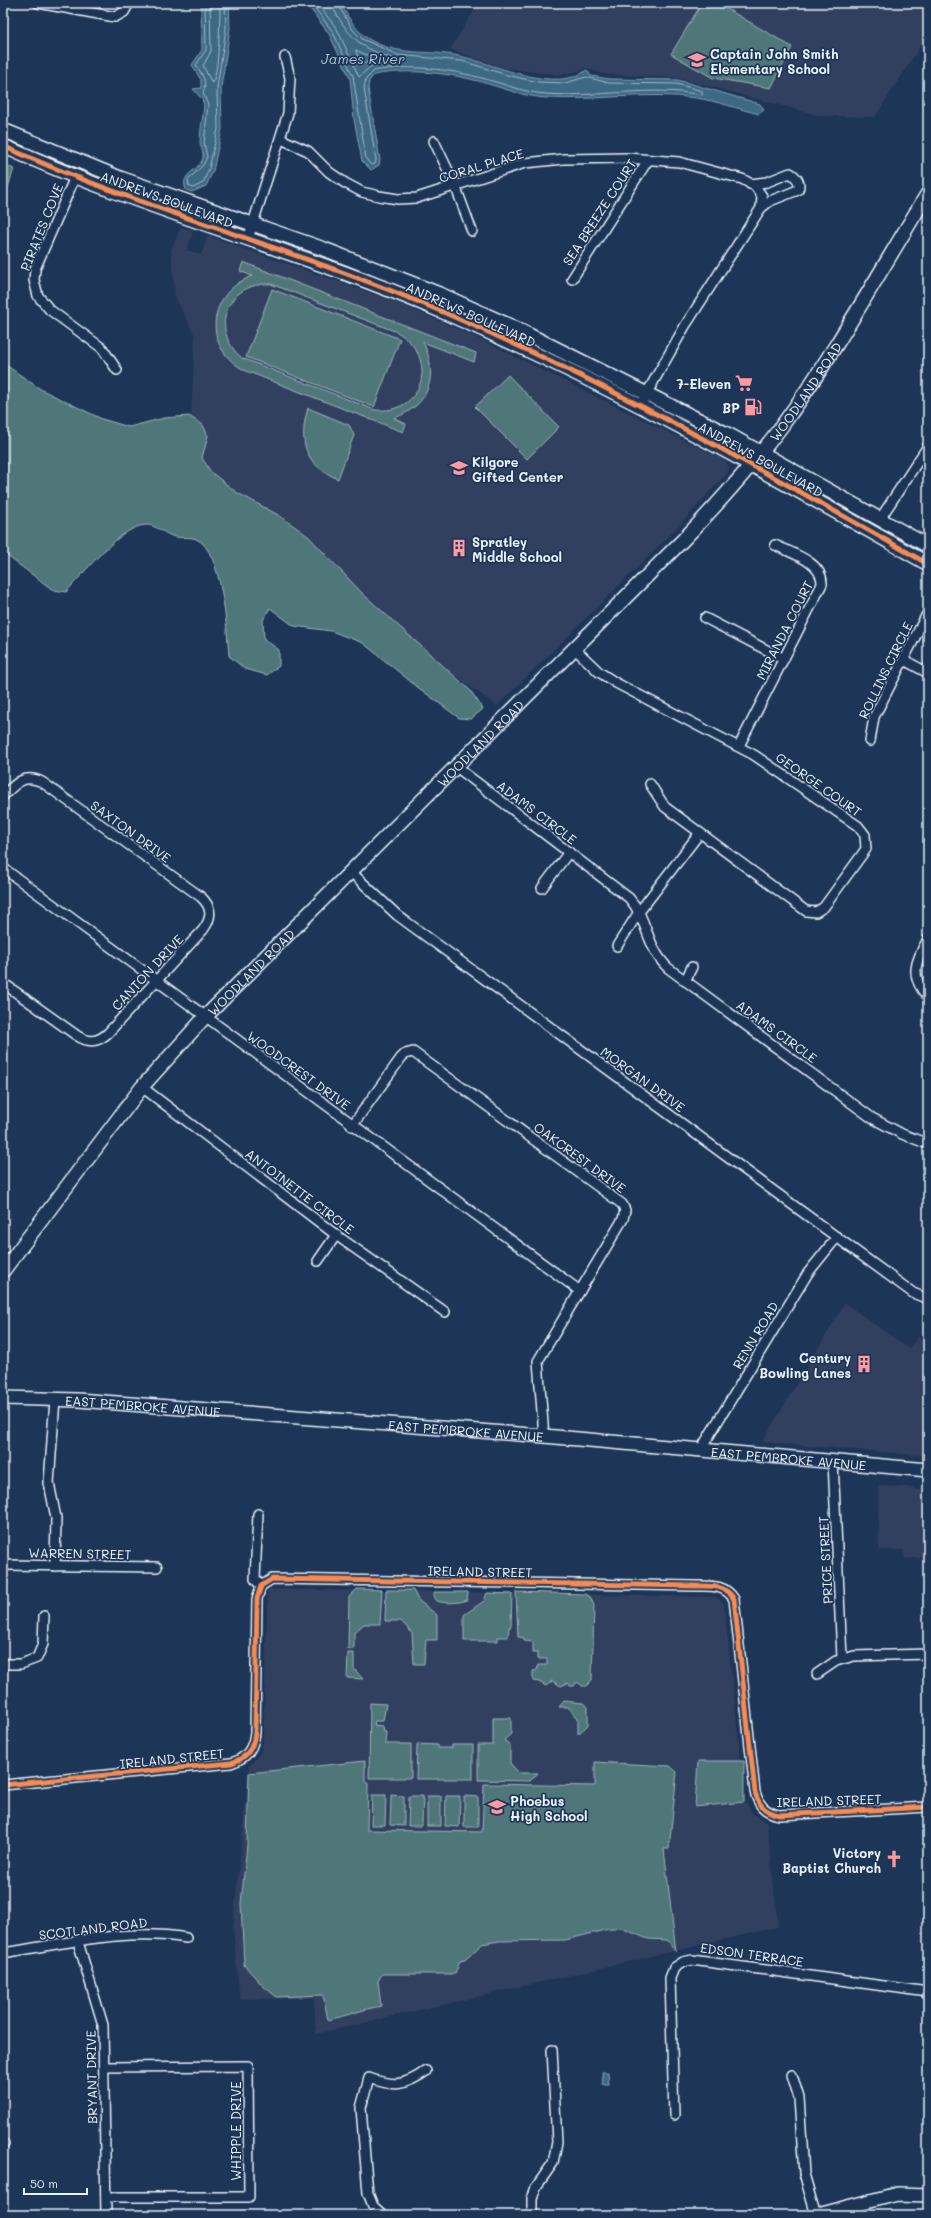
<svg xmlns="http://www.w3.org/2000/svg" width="931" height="2218" font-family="Mali,sans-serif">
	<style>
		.built { fill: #314061 }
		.green { fill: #50777a; stroke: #9cb4b9; fill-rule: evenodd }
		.water { fill: #3e6985; stroke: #829fb3 }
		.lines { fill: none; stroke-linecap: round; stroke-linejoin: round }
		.shore { stroke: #a4bbca; stroke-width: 1 }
		.street-casing { stroke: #e8f1f8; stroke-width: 12 }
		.secondary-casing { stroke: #e8f1f8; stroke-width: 16 }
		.street { stroke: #1d3557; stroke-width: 9 }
		.secondary { stroke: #1d3557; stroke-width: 13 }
		.cycleway-casing { stroke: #1d3557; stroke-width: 8 }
		.cycleway { stroke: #f68b52; stroke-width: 5 }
		.labels { text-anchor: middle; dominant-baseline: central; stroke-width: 3.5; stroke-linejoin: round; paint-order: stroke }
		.poi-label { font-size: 13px; font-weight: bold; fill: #e8f1f8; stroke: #1d3557; text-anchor: start }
		.street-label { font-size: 13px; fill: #e8f1f8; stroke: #1d3557 }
		.water-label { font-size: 14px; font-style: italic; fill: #acc1d0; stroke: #1d3557 }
	</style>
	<rect width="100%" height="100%" fill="#1d3557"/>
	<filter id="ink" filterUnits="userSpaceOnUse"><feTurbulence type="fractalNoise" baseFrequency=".025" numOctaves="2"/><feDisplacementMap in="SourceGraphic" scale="8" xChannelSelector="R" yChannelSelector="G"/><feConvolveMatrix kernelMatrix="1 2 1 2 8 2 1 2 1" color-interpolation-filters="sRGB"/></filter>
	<g filter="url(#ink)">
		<g class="built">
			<path d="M479 3H928V49L921 45 875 117 821 116 678 78 602 74 588 68 561 75 504 68 450 49Z"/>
			<path d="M181 227 193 231 187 250 201 255 208 236 396 302 476 337 724 460 729 466 728 472 676 529 497 706 188 483 195 336 175 296 171 250Z"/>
			<path d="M845 1303 909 1349 918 1337 928 1345V1456L762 1442Z"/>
			<path d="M878 1486 906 1487 928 1492V1557L905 1559 904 1550H879Z"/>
			<path d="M268 1589 716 1597 724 1604 745 1801 753 1814 767 1823 778 1927 316 2034 314 1998 240 1999 233 1927 249 1766 261 1752 263 1740Z"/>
		</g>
		<g class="green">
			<path d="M702 3H717L792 47 771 88 713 78 671 54Z"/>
			<path d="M3 164 14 169 3 202Z"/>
			<path d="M243 262 476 353 474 362 423 342C439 375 430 406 394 418L406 424 403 432 246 371C201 348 207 293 252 276L240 271ZM271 284 397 332C440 357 424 415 375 410L242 358C208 329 227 282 271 284Z"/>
			<path d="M272 289 400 339 374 407 246 357Z"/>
			<path d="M3 363 42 390 102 419 129 427 164 418 189 416 203 425 208 436 202 458 211 472 236 492 280 516 308 536 363 594 470 690 483 709 471 719 459 718 416 686 363 643 331 631 294 626 270 608 263 620 264 639 279 650V666L267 675 245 669 229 656C227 630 222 549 196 539 189 536 179 539 172 536 164 533 155 525 147 525 121 525 84 573 66 592L53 590 3 553Z"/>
			<path d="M508 375 559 427 527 459 475 407Z"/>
			<path d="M308 408 349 425 354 435 338 479C304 464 298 442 308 408Z"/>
			<path d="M357 1589 382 1590 380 1624H364L354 1633V1649H348L349 1597Z"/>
			<path d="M386 1590H413L418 1600 437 1615V1640H426L424 1664H414L412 1633 401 1621H385Z"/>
			<path d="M434 1592H468L467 1600C461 1603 443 1604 437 1601 434 1599 434 1595 434 1592Z"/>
			<path d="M516 1592 585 1594 591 1598 594 1606 592 1680 586 1686H582L579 1683H576L574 1686H570L568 1683 561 1686 552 1681 546 1686 539 1682 533 1681V1671L537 1670 538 1665H547V1659H537V1653H533V1642L524 1641V1638L518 1637Z"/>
			<path d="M487 1593 512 1594 511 1627H509L508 1637H498V1641H464V1615L484 1601Z"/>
			<path d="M348 1653H354V1669L363 1679 347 1678Z"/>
			<path d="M564 1701 583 1703 588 1707V1725L578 1734V1718L568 1707H559Z"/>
			<path d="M370 1703 386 1704 383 1721H375L374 1725 383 1726 384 1732H386L385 1744H411V1778H369Z"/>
			<path d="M493 1718H511V1734L504 1740 510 1745V1763L519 1773H538L530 1781 478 1780V1745H493Z"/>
			<path d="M417 1744 438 1745V1748H452V1745H473V1779H416Z"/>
			<path d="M365 1761V1782H368V1786L367 1830 482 1832 484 1784 595 1786V1762L670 1766 677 1772 669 1849H664L676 1952 667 1940 648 1939 621 1928 605 1930 565 1940 499 1941 482 1944 465 1960 460 1961 455 1974H382L378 1981 381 2006C363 2009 346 2016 328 2020L323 1995 277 1997 263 1986 244 1965 241 1903 247 1845 249 1773Z"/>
			<path d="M698 1761H744V1802L695 1807Z"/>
			<path d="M372 1795H386L385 1825H371Z"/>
			<path d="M391 1795 404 1796V1826L390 1825Z"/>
			<path d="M409 1796H423L422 1826H408Z"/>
			<rect x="427" y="1796" width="14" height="30"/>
			<path d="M446 1796H460L459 1827 445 1826Z"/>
			<path d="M464 1796 478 1797V1827H464Z"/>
		</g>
		<g class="water">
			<path d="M201 3H229L230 28 221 88 222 129 213 171 206 186 192 192 186 190C179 172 200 172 203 157 204 152 200 147 200 142 200 130 203 117 204 105L202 99 193 89 201 88V80L192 65 202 50Z"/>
			<path d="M306 3H340C349 18 357 34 374 42 405 57 432 49 464 57 497 65 556 94 587 70L591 76 609 79 678 80 760 104 764 110 759 114C738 109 717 101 696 98 647 91 597 101 547 98 526 97 506 89 485 83 452 73 408 68 374 75L369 81 368 88 380 160 379 165 371 170 362 161 354 119 350 78 329 34Z"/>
			<path d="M602 2072H608L609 2084H603Z"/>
		</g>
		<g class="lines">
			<g class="shore">
				<path d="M205 3 206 50 196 65C202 74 208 82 203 93L208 105 204 143 207 157 203 165 188 180 189 186 193 188 203 183 209 169 218 129 217 88 226 28 225 3"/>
				<path d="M210 3 211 51 203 66 212 83C219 76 220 16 220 3"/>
				<path d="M311 3 333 32 353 76 366 159 371 165 375 164 376 160 364 88 366 79 374 71C409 64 450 69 485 79 505 84 525 93 547 94 595 98 655 85 701 95L703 94 702 91 677 84 609 83 586 77 565 83 538 82 507 75 462 61 398 55 362 39 353 30 337 3"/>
				<path d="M317 3 337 29 359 77 371 66 398 63 397 60C370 51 356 45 340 20 337 15 333 9 332 3"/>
				<path d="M356 50 371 57 372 60 361 65Z"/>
			</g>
			<g class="street-casing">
				<g id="street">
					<path d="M38 3 115 17 124 12 129 3"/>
					<path d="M281 139 308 151 329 172 345 183 362 192 379 196 398 199 417 198 525 163 564 159 628 158 679 162 742 179 755 186 762 196 761 208 685 326 639 407"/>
					<path d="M434 141 455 185 472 231"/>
					<path d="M75 177 35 269 34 280 38 296 50 310 102 348 117 370"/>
					<path d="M750 184 767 182 790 173C797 177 801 183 798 190L770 201 761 208"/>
					<path d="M248 239 288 113 290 78 285 57"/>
					<path d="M572 279 648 160"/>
					<path d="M880 519 928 446"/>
					<path d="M705 618 784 659"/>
					<path d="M574 648 599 672 616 683 754 755 858 826 865 835 866 849 824 907 816 912 806 911 665 807 650 784"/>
					<path d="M904 660 928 673"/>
					<path d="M870 741 874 717 928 612"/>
					<path d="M739 746 822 584C823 562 791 553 775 545"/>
					<path d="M455 766 629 898C648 919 646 947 668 968L872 1118 902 1134 928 1144"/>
					<path d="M3 796C15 784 24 773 42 782L201 897C213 908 212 918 203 930L108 1033C97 1043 88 1043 76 1035L3 983"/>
					<path d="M3 868 580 1291"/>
					<path d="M350 871 397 915 913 1293 928 1299"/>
					<path d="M542 888 569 852"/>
					<path d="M928 939C915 962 909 976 928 997"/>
					<path d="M617 946 639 912 699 834"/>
					<path d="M685 981 692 967"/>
					<path d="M142 1087 336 1235 445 1312"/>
					<path d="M352 1126 401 1058 405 1054 413 1052 622 1204 625 1210 623 1219 538 1361 544 1436"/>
					<path d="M318 1261 336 1235"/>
					<path d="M55 1399 49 1483 56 1518 55 1566"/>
					<path d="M701 1449 808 1273 837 1237"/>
					<path d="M833 1461 842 1658"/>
					<path d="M258 1514 255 1579 261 1586"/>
					<path d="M3 1565 157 1567"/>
					<path d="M3 1664H21L37 1658 43 1644 44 1616"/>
					<path d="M817 1674 836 1661 854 1656 928 1654"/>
					<path d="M3 1785 231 1763C247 1758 253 1749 255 1733L257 1599 261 1586 272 1579 695 1586C711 1586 724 1584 734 1599L755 1792C759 1806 765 1812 779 1815L928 1807"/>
					<path d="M78 1942 103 2025 106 2215"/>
					<path d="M3 1953C63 1944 126 1928 186 1938"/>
					<path d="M104 2067 248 2066 249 2197H106"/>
					<path d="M792 2075 799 2098 804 2174 816 2215"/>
					<path d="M674 2115 670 1978 674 1968 683 1962 692 1960 928 1992"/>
					<path d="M3 2144H4"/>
					<path d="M383 2215 373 2206 368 2193 361 2108 369 2078C393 2087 405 2086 426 2071"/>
					<path d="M532 2215V2199L536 2187 553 2163 557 2142 552 2050"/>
				</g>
			</g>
			<g class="secondary-casing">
				<g id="secondary">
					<path d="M3 130 120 178 324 249 442 295 517 329 731 436 928 546"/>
					<path d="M3 146C146 211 299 250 443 312 610 384 770 474 928 564"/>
					<path id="s1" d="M3 1271 142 1087 205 1017 683 540C718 504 751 467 781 427 835 353 880 271 928 193"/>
					<path id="s2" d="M3 1398 78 1400 544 1436 928 1470"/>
					<path d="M817 2215 897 2194 928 2195"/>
				</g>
			</g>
			<use href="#street" class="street"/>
			<use href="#secondary" class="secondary"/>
			<g class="cycleway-casing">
				<g id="cycleway">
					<path d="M3 146C146 211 299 250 443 312 610 384 770 474 928 564"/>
					<path d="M3 1785 231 1763C247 1758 253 1749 255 1733L257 1599 261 1586 272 1579 695 1586C711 1586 724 1584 734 1599L755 1792C759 1806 765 1812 779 1815L928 1807"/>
				</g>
			</g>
			<use href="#cycleway" class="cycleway"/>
		</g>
	</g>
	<defs>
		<g id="school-bare" transform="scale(1.38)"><path d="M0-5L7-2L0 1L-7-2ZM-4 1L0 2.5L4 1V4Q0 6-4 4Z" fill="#ff9aa2" stroke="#1d3557" stroke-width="2.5" paint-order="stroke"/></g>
		<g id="supermarket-bare" transform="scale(1.38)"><path d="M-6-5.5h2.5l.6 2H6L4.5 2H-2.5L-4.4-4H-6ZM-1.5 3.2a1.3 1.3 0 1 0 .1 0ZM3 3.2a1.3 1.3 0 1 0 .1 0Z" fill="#ff9aa2" stroke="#1d3557" stroke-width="2.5" paint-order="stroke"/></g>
		<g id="fuel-bare" transform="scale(1.38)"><path d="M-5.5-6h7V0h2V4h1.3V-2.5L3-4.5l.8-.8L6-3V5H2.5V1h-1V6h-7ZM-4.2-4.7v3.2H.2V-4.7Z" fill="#ff9aa2" stroke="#1d3557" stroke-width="2.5" paint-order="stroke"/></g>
		<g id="building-bare" transform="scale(1.38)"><path d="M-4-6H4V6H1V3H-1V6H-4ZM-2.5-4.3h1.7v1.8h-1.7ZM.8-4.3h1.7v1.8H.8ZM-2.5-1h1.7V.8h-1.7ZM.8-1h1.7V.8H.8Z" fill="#ff9aa2" stroke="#1d3557" stroke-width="2.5" paint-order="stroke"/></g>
		<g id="church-bare" transform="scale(1.38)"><path d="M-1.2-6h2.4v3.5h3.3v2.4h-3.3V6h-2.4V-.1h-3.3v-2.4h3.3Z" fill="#ff9aa2" stroke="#1d3557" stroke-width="2.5" paint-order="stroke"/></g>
	</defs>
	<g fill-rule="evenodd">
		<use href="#school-bare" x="697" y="60"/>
		<use href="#supermarket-bare" x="744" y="383"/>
		<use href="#fuel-bare" x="753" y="407"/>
		<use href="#school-bare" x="459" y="468"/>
		<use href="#building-bare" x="459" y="548"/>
		<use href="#building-bare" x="864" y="1364"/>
		<use href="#school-bare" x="497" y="1807"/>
		<use href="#church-bare" x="894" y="1859"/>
	</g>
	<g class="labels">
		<g class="poi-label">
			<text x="710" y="53">Captain John Smith<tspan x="710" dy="15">Elementary School</tspan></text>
			<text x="731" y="383" text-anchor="end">7-Eleven</text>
			<text x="740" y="407" text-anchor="end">BP</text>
			<text x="472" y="461">Kilgore<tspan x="472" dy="15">Gifted Center</tspan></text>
			<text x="472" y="541">Spratley<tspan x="472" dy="15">Middle School</tspan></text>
			<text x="851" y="1357" text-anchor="end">Century<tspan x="851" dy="15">Bowling Lanes</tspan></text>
			<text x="510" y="1800">Phoebus<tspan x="510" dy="15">High School</tspan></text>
			<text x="881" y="1852" text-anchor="end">Victory<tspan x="881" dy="15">Baptist Church</tspan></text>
		</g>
		<g class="street-label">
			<text transform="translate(481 165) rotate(-17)">CORAL PLACE</text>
			<text transform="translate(167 199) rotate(20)">ANDREWS BOULEVARD</text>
			<text transform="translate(599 212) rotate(-57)">SEA BREEZE COURT</text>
			<text transform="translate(41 227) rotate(-68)">PIRATES COVE</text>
			<text transform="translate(471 314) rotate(24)">ANDREWS BOULEVARD</text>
			<text stroke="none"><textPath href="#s1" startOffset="1193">WOODLAND ROAD</textPath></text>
			<text transform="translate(761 459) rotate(29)">ANDREWS BOULEVARD</text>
			<text transform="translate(784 630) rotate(-63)">MIRANDA COURT</text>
			<text transform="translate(885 670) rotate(-64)">ROLLINS CIRCLE</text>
			<text stroke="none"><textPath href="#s1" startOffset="713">WOODLAND ROAD</textPath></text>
			<text transform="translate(819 784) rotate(35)">GEORGE COURT</text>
			<text transform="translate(537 812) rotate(37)">ADAMS CIRCLE</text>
			<text transform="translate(131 831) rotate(36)">SAXTON DRIVE</text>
			<text stroke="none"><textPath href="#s1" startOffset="389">WOODLAND ROAD</textPath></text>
			<text transform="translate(147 972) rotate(-47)">CANTON DRIVE</text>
			<text transform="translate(777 1031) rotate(36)">ADAMS CIRCLE</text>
			<text transform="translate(299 1070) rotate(36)">WOODCREST DRIVE</text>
			<text transform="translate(643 1079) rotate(36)">MORGAN DRIVE</text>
			<text transform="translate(580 1157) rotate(36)">OAKCREST DRIVE</text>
			<text transform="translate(300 1191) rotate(37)">ANTOINETTE CIRCLE</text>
			<text transform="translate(755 1335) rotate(-59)">RENN ROAD</text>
			<text stroke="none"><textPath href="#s2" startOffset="140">EAST PEMBROKE AVENUE</textPath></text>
			<text stroke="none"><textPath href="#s2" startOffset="464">EAST PEMBROKE AVENUE</textPath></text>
			<text stroke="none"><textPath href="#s2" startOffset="788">EAST PEMBROKE AVENUE</textPath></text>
			<text transform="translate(80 1553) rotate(1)">WARREN STREET</text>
			<text transform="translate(825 1560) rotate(-93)">PRICE STREET</text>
			<text transform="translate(480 1571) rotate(1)">IRELAND STREET</text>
			<text transform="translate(172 1758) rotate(-6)">IRELAND STREET</text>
			<text transform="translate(829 1800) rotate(-2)">IRELAND STREET</text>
			<text transform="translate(93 1928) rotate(-7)">SCOTLAND ROAD</text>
			<text transform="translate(752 1954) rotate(8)">EDSON TERRACE</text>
			<text transform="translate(91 2077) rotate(-91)">BRYANT DRIVE</text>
			<text transform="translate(235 2131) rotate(-90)">WHIPPLE DRIVE</text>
		</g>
		<g class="water-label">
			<text x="363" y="58">James River</text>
		</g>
	</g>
	<rect width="931" height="2218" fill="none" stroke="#1d3557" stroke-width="16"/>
	<rect x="8" y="8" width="915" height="2202" fill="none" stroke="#e8f1f8" stroke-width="1.5" filter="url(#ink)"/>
	<path d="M24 2188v6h63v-6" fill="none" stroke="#e8f1f8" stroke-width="2"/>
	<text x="30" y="2188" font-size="12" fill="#e8f1f8" stroke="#1d3557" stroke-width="3" paint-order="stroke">50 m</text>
</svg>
